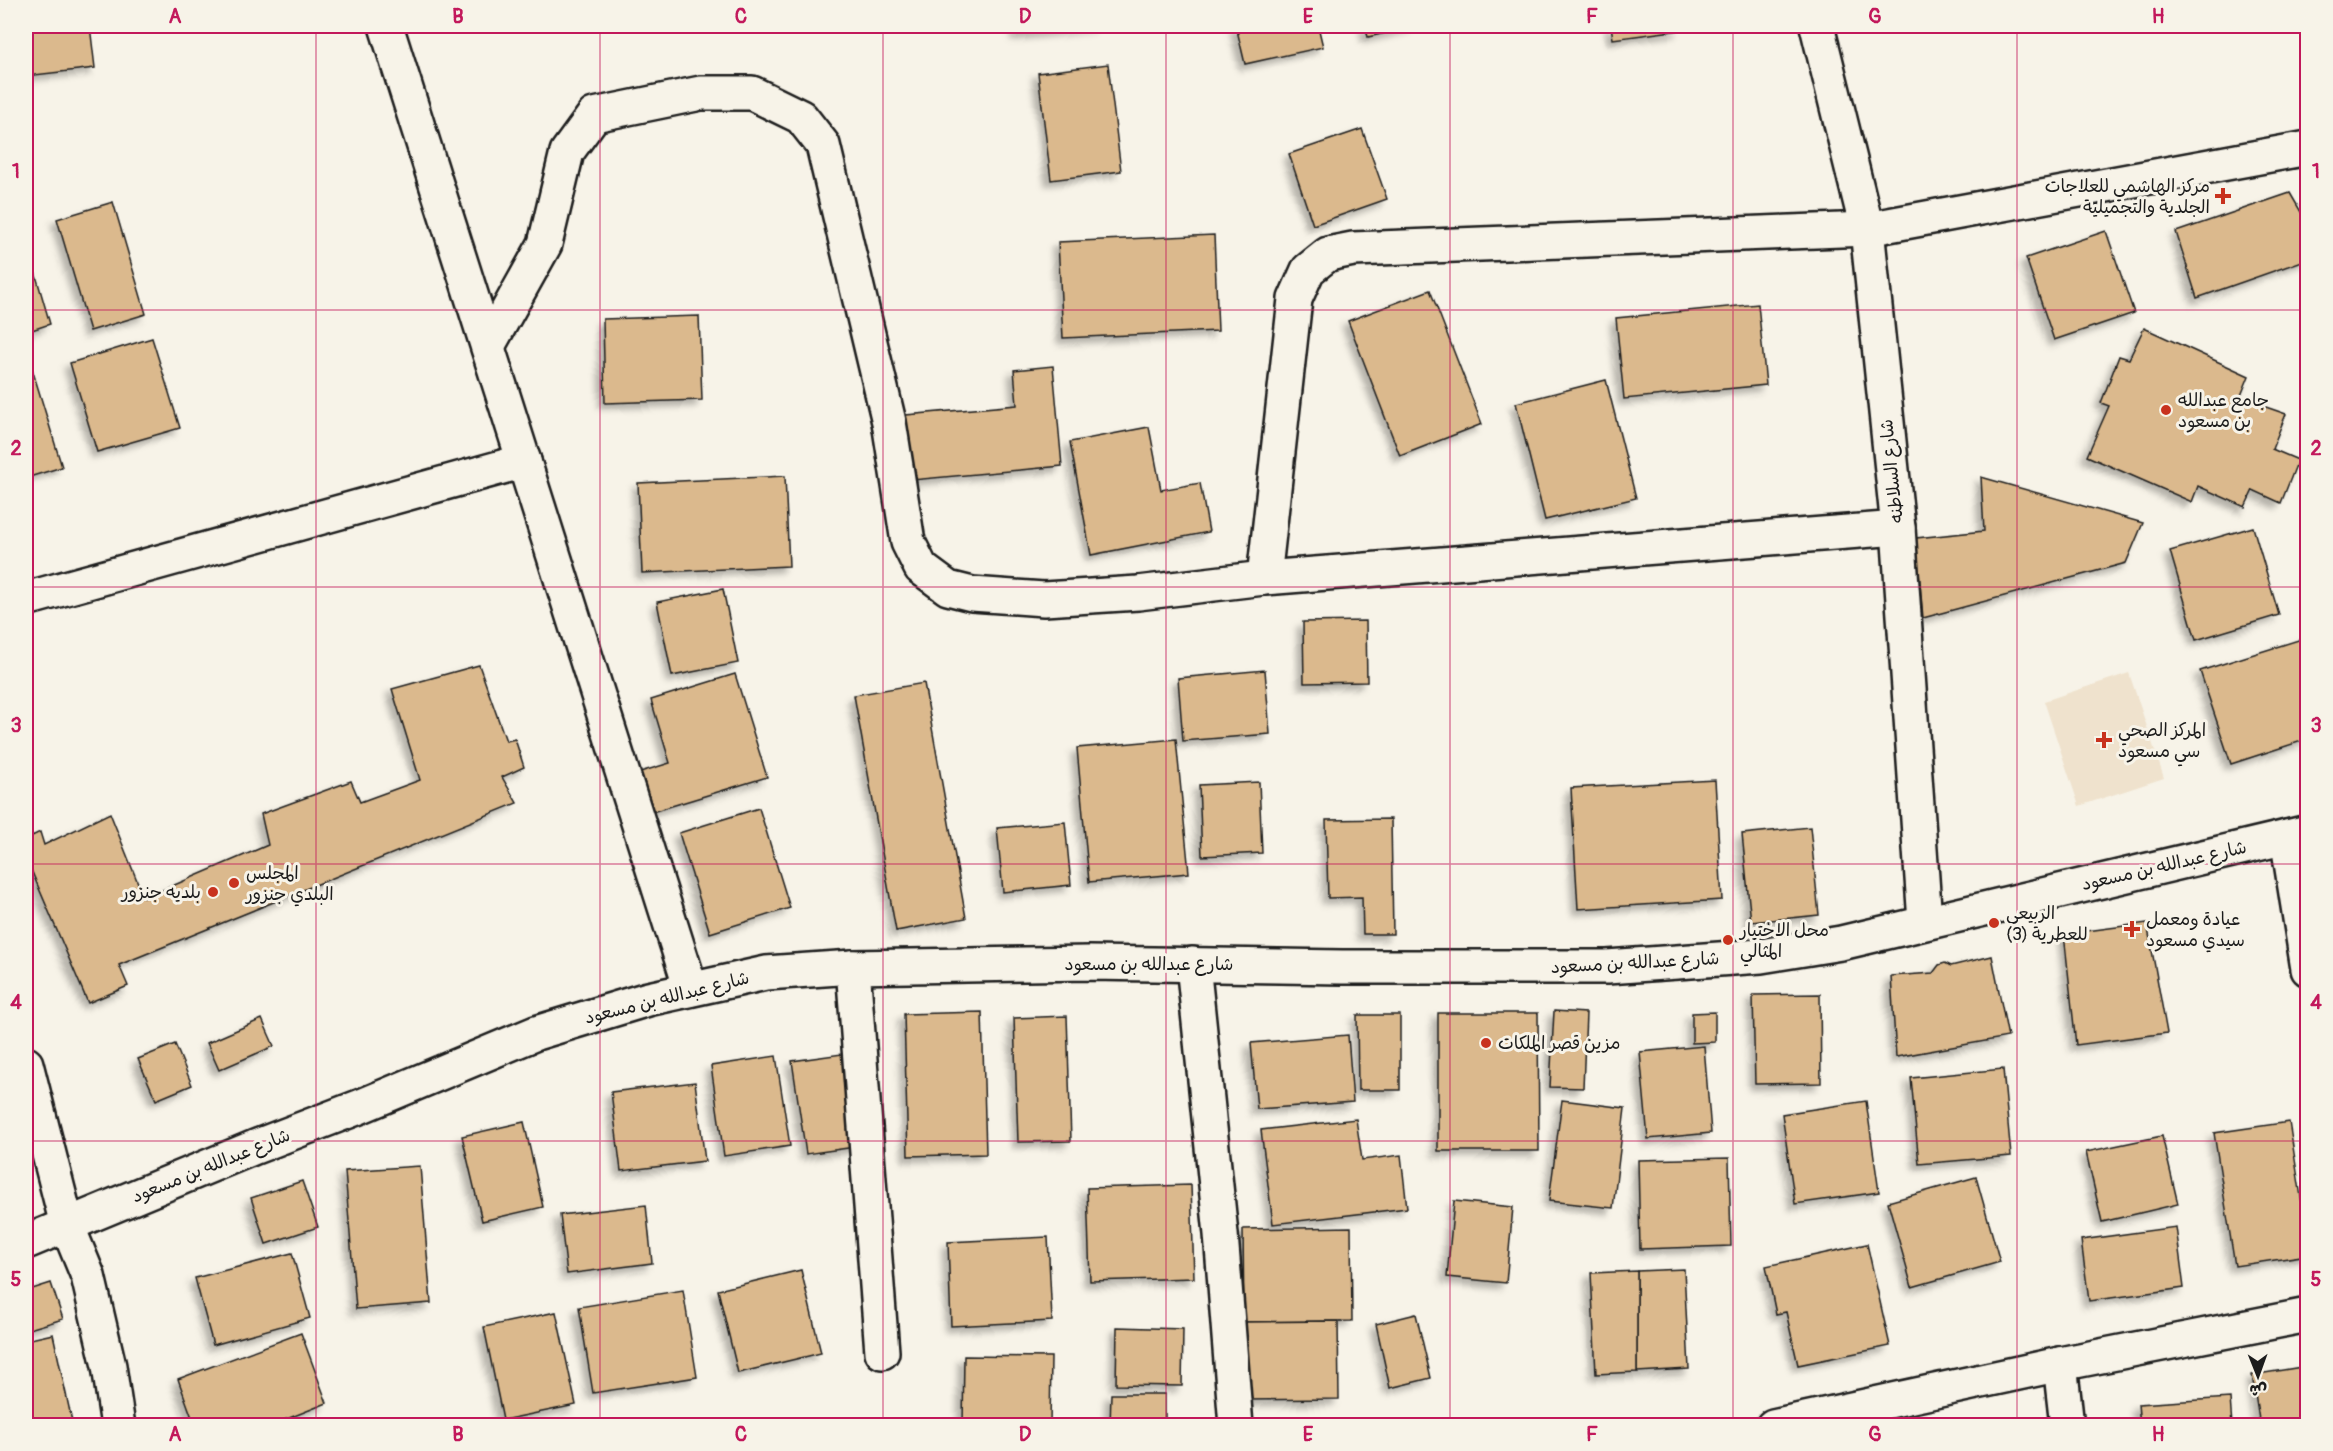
<svg xmlns="http://www.w3.org/2000/svg" width="2333" height="1451" font-family="Pangolin,'Playpen Sans Arabic',sans-serif">
	<style>
		.built { fill: #efe2cd }
		.building { fill: #dbb98d; stroke: #1c1c1c; stroke-width: 1.5; filter: url(#shadow) }
		.lines { fill: none; stroke-linecap: round; stroke-linejoin: round }
		.minor-casing { stroke: #1c1c1c; stroke-width: 38 }
		.minor { stroke: #f7f3e8; stroke-width: 33 }
		.grid { fill: none; stroke: #c2185b; stroke-width: 1.5; stroke-opacity: 0.55 }
		.poi-dot { fill: #c8321e; stroke: #f7f3e8; stroke-width: 2 }
		.labels { text-anchor: middle; dominant-baseline: central; stroke-width: 6; stroke-linejoin: round; paint-order: stroke }
		.poi-label { font-size: 18px; fill: #1c1c1c; stroke: #f7f3e8; text-anchor: start }
		.street-label { font-size: 18px; fill: #1c1c1c; stroke: #f7f3e8 }
		.neatline { fill: none; stroke: #c2185b; stroke-width: 2 }
		.grid-label { font-size: 20px; text-anchor: middle; font-weight: bold; fill: #c2185b }
	</style>
	<defs>
		<filter id="shadow"><feDropShadow dx="-5.5" dy="5.5" stdDeviation="3" flood-color="#0004"/></filter>
	</defs>
	<rect width="100%" height="100%" fill="#f7f3e8"/>
	<filter id="ink" filterUnits="userSpaceOnUse"><feTurbulence type="fractalNoise" baseFrequency=".0167" numOctaves="2"/><feDisplacementMap in="SourceGraphic" scale="12" xChannelSelector="R" yChannelSelector="G"/><feConvolveMatrix kernelMatrix="1 2 1 2 8 2 1 2 1" color-interpolation-filters="sRGB"/></filter>
	<g filter="url(#ink)">
		<path class="built" d="M2129 673 2164 778 2079 806 2044 701Z"/>
		<g class="building">
			<path d="M26 26H90L95 68 26 76Z"/>
			<path d="M1016 26H1102L1017 34Z"/>
			<path d="M1236 26H1318L1323 47 1245 64Z"/>
			<path d="M1365 26H1416L1368 37Z"/>
			<path d="M1611 26H1679L1680 30 1613 39Z"/>
			<path d="M1108 64 1121 171 1051 180 1038 73Z"/>
			<path d="M1362 129 1387 199 1313 225 1289 154Z"/>
			<path d="M2290 193 2308 224V259L2197 298 2176 232Z"/>
			<path d="M113 202 146 314 90 331 57 219Z"/>
			<path d="M2106 231 2134 313 2054 340 2026 258Z"/>
			<path d="M1214 235 1218 331 1063 338 1058 242Z"/>
			<path d="M26 241 50 324 26 332Z"/>
			<path d="M1430 290 1482 424 1400 456 1348 321Z"/>
			<path d="M1758 304 1766 385 1624 399 1616 318Z"/>
			<path d="M699 316 702 400 605 403 603 319Z"/>
			<path d="M2144 328 2249 376 2240 398 2286 414 2272 449 2298 460 2281 503 2253 490 2245 507 2198 486 2192 502 2087 456 2109 406 2101 403 2119 356 2129 359Z"/>
			<path d="M152 338 180 428 97 452 70 363Z"/>
			<path d="M30 362 62 467 26 478V363Z"/>
			<path d="M1053 366 1062 466 912 480 906 415 1017 405 1014 370Z"/>
			<path d="M1606 380 1636 498 1545 520 1516 403Z"/>
			<path d="M1149 427 1161 490 1200 483 1209 532 1091 555 1070 442Z"/>
			<path d="M785 476 789 566 642 573 638 483Z"/>
			<path d="M1981 477 2143 523 2126 563 1923 618 1916 538 1984 531Z"/>
			<path d="M2253 527 2279 615 2196 640 2170 551Z"/>
			<path d="M723 589 738 663 672 676 657 602Z"/>
			<path d="M1366 621 1367 682 1304 683 1303 622Z"/>
			<path d="M2308 637V739L2231 764 2200 671Z"/>
			<path d="M479 665 506 741 515 739 524 767 502 777 517 803 119 965 128 986 88 1003 26 858V839L40 832 44 845 110 813 144 898 268 845 261 814 351 781 360 802 420 780 392 689Z"/>
			<path d="M1265 670 1270 734 1183 741 1178 678Z"/>
			<path d="M735 674 767 777 642 815 630 775 670 763 651 700Z"/>
			<path d="M924 683 966 918 896 931 854 695Z"/>
			<path d="M1176 739 1189 873 1089 882 1077 748Z"/>
			<path d="M1715 780 1722 900 1578 909 1571 788Z"/>
			<path d="M1259 782 1262 853 1202 856 1199 785Z"/>
			<path d="M759 808 790 908 710 933 679 833Z"/>
			<path d="M1391 819 1393 934H1363L1362 897 1328 898 1326 820Z"/>
			<path d="M1065 822 1071 885 1003 892 997 828Z"/>
			<path d="M1810 827 1819 915 1751 922 1742 834Z"/>
			<path d="M2147 923 2167 1033 2076 1045 2064 934Z"/>
			<path d="M1992 956 2008 1037 1896 1057 1891 976 1933 973 1939 965 1945 963 1951 966Z"/>
			<path d="M1820 994 1821 1083 1755 1084 1753 995Z"/>
			<path d="M1554 1011 1586 1013 1583 1088 1550 1087Z"/>
			<path d="M982 1012 986 1154 908 1156 904 1014Z"/>
			<path d="M1715 1012V1042L1692 1043V1013Z"/>
			<path d="M1438 1013H1538L1539 1151H1438Z"/>
			<path d="M1357 1015H1400V1090H1358Z"/>
			<path d="M1067 1016 1071 1141 1018 1142 1014 1018Z"/>
			<path d="M262 1019 274 1046 219 1070 207 1043Z"/>
			<path d="M1348 1035 1353 1102 1257 1109 1251 1043Z"/>
			<path d="M175 1044 192 1085 156 1100 138 1059Z"/>
			<path d="M1704 1046 1711 1133 1648 1139 1640 1052Z"/>
			<path d="M849 1053 862 1146 806 1154 792 1061Z"/>
			<path d="M776 1056 790 1146 724 1156 711 1066Z"/>
			<path d="M2003 1069 2011 1156 1919 1164 1911 1078Z"/>
			<path d="M695 1082 705 1161 621 1171 611 1092Z"/>
			<path d="M1562 1100 1625 1108 1613 1208 1549 1201Z"/>
			<path d="M1866 1101 1879 1192 1795 1204 1782 1114Z"/>
			<path d="M1356 1119 1362 1160 1401 1155 1407 1208 1273 1224 1261 1130Z"/>
			<path d="M524 1122 543 1207 482 1221 462 1136Z"/>
			<path d="M2289 1122 2308 1241V1255L2235 1266 2214 1133Z"/>
			<path d="M2162 1136 2178 1204 2102 1222 2086 1152Z"/>
			<path d="M1729 1158 1731 1246 1640 1249 1638 1160Z"/>
			<path d="M420 1166 431 1303 356 1309 345 1171Z"/>
			<path d="M1976 1177 2000 1262 1912 1287 1888 1202Z"/>
			<path d="M302 1181 318 1227 266 1244 251 1198Z"/>
			<path d="M1191 1185 1194 1278 1090 1281 1087 1188Z"/>
			<path d="M1454 1201 1513 1207 1506 1283 1447 1277Z"/>
			<path d="M646 1205 652 1263 567 1274 560 1215Z"/>
			<path d="M1351 1227 1352 1321 1244 1322 1243 1229Z"/>
			<path d="M2176 1227 2184 1288 2089 1301 2081 1240Z"/>
			<path d="M1048 1237 1052 1321 951 1326 948 1242Z"/>
			<path d="M1867 1244 1890 1346 1798 1365 1786 1312 1776 1314 1766 1266Z"/>
			<path d="M292 1253 310 1318 213 1345 195 1278Z"/>
			<path d="M1684 1269 1689 1369 1637 1372V1271Z"/>
			<path d="M801 1270 821 1353 738 1373 718 1290Z"/>
			<path d="M1637 1271V1372L1596 1374 1591 1273Z"/>
			<path d="M51 1283 63 1319 26 1330V1291Z"/>
			<path d="M683 1290 697 1377 593 1393 579 1307Z"/>
			<path d="M556 1312 576 1405 503 1420 484 1327Z"/>
			<path d="M1416 1314 1431 1378 1390 1388 1376 1324Z"/>
			<path d="M1338 1321 1339 1399 1246 1400 1244 1322Z"/>
			<path d="M1117 1327 1183 1329 1182 1386 1116 1385Z"/>
			<path d="M301 1333 327 1403 269 1426H195L178 1379Z"/>
			<path d="M53 1334 73 1426H26V1340Z"/>
			<path d="M964 1356 1051 1357 1050 1426H963Z"/>
			<path d="M2308 1366V1426H2260L2252 1375Z"/>
			<path d="M1111 1394H1165V1426H1110Z"/>
			<path d="M2230 1398 2232 1426H2140L2138 1404Z"/>
			<path d="M410 1420 411 1426H386Z"/>
		</g>
		<g class="lines">
			<g class="minor-casing">
				<g id="minor">
					<path d="M386 26 691 989"/>
					<path d="M1817 26 1867 229 1898 528 1925 922"/>
					<path d="M488 346 545 244 567 152 594 115 701 93H752L801 117 823 145 889 422 908 542 921 568 948 588 972 594 1044 599 1138 593 1264 578 1898 528"/>
					<path d="M1264 578 1295 299 1308 270 1328 254 1353 249 1867 229 2308 148"/>
					<path d="M26 599 524 461"/>
					<path d="M2287 837 2308 969"/>
					<path d="M1193 964 1221 1234 1236 1426"/>
					<path d="M853 967 882 1352"/>
					<path d="M26 1064 67 1225 88 1276 109 1366 118 1426"/>
					<path d="M26 1242 255 1147 359 1107 536 1033 648 999 766 973 853 967 1090 963 1342 967H1607L1761 956 1841 943 2308 832"/>
					<path d="M2060 1364 2067 1426"/>
					<path d="M1773 1426 2060 1364 2308 1315"/>
				</g>
			</g>
			<use href="#minor" class="minor"/>
		</g>
	</g>
	<path class="grid" d="M316 26V1426M600 26V1426M883 26V1426M1166 26V1426M1450 26V1426M1733 26V1426M2017 26V1426M26 310H2308M26 587H2308M26 864H2308M26 1141H2308"/>
	<g class="poi-dot">
		<path d="M2220 187h6v6h6v6h-6v6h-6v-6h-6v-6h6z"/>
		<circle cx="2166" cy="410" r="6"/>
		<path d="M2101 731h6v6h6v6h-6v6h-6v-6h-6v-6h6z"/>
		<circle cx="234" cy="883" r="6"/>
		<circle cx="213" cy="892" r="6"/>
		<circle cx="1994" cy="923" r="6"/>
		<path d="M2129 920h6v6h6v6h-6v6h-6v-6h-6v-6h6z"/>
		<circle cx="1728" cy="940" r="6"/>
		<circle cx="1486" cy="1043" r="6"/>
	</g>
	<g class="labels">
		<g class="poi-label">
			<text x="2210" y="186" text-anchor="end">مركز الهاشمي للعلاجات<tspan x="2210" dy="21">الجلدية والتجميلية</tspan></text>
			<text x="2178" y="400">جامع عبدالله<tspan x="2178" dy="21">بن مسعود</tspan></text>
			<text x="2118" y="730">المركز الصحي<tspan x="2118" dy="21">سي مسعود</tspan></text>
			<text x="246" y="873">المجلس<tspan x="246" dy="21">البلدي جنزور</tspan></text>
			<text x="201" y="892" text-anchor="end">بلديه جنزور</text>
			<text x="2006" y="913">الربيعي<tspan x="2006" dy="21">(3) للعطرية</tspan></text>
			<text x="2146" y="919">عيادة ومعمل<tspan x="2146" dy="21">سيدي مسعود</tspan></text>
			<text x="1740" y="930">محل الاختيار<tspan x="1740" dy="21">المثالي</tspan></text>
			<text x="1498" y="1043">مزين قصر الملكات</text>
		</g>
		<g class="street-label">
			<text transform="translate(1892 471) rotate(-96)">شارع السلاطنه</text>
			<text transform="translate(2164 866) rotate(-13)">شارع عبدالله بن مسعود</text>
			<text transform="translate(1635 963) rotate(-3)">شارع عبدالله بن مسعود</text>
			<text x="1149" y="964">شارع عبدالله بن مسعود</text>
			<text transform="translate(667 998) rotate(-14)">شارع عبدالله بن مسعود</text>
			<text transform="translate(211 1166) rotate(-22)">شارع عبدالله بن مسعود</text>
		</g>
	</g>
	<rect width="2333" height="1451" fill="none" stroke="#f7f3e8" stroke-width="66"/>
	<g transform="translate(2258 1376) rotate(179)" stroke="#f7f3e8" stroke-width="4.5" paint-order="stroke">
	<path d="M0-4.5L10 22L0 15L-10 22Z" fill="#1c1c1c"/>
	<text y="-9" font-size="16" font-weight="bold" text-anchor="middle" fill="#1c1c1c">ش</text>
	</g>
	<rect x="33" y="33" width="2267" height="1385" class="neatline"/>
	<g class="grid-label">
		<text x="175" y="23">A</text>
		<text x="458" y="23">B</text>
		<text x="741" y="23">C</text>
		<text x="1025" y="23">D</text>
		<text x="1308" y="23">E</text>
		<text x="1592" y="23">F</text>
		<text x="1875" y="23">G</text>
		<text x="2158" y="23">H</text>
		<text x="16" y="178">1</text>
		<text x="2316" y="178">1</text>
		<text x="16" y="455">2</text>
		<text x="2316" y="455">2</text>
		<text x="16" y="732">3</text>
		<text x="2316" y="732">3</text>
		<text x="16" y="1009">4</text>
		<text x="2316" y="1009">4</text>
		<text x="16" y="1286">5</text>
		<text x="2316" y="1286">5</text>
		<text x="175" y="1441">A</text>
		<text x="458" y="1441">B</text>
		<text x="741" y="1441">C</text>
		<text x="1025" y="1441">D</text>
		<text x="1308" y="1441">E</text>
		<text x="1592" y="1441">F</text>
		<text x="1875" y="1441">G</text>
		<text x="2158" y="1441">H</text>
	</g>
</svg>
